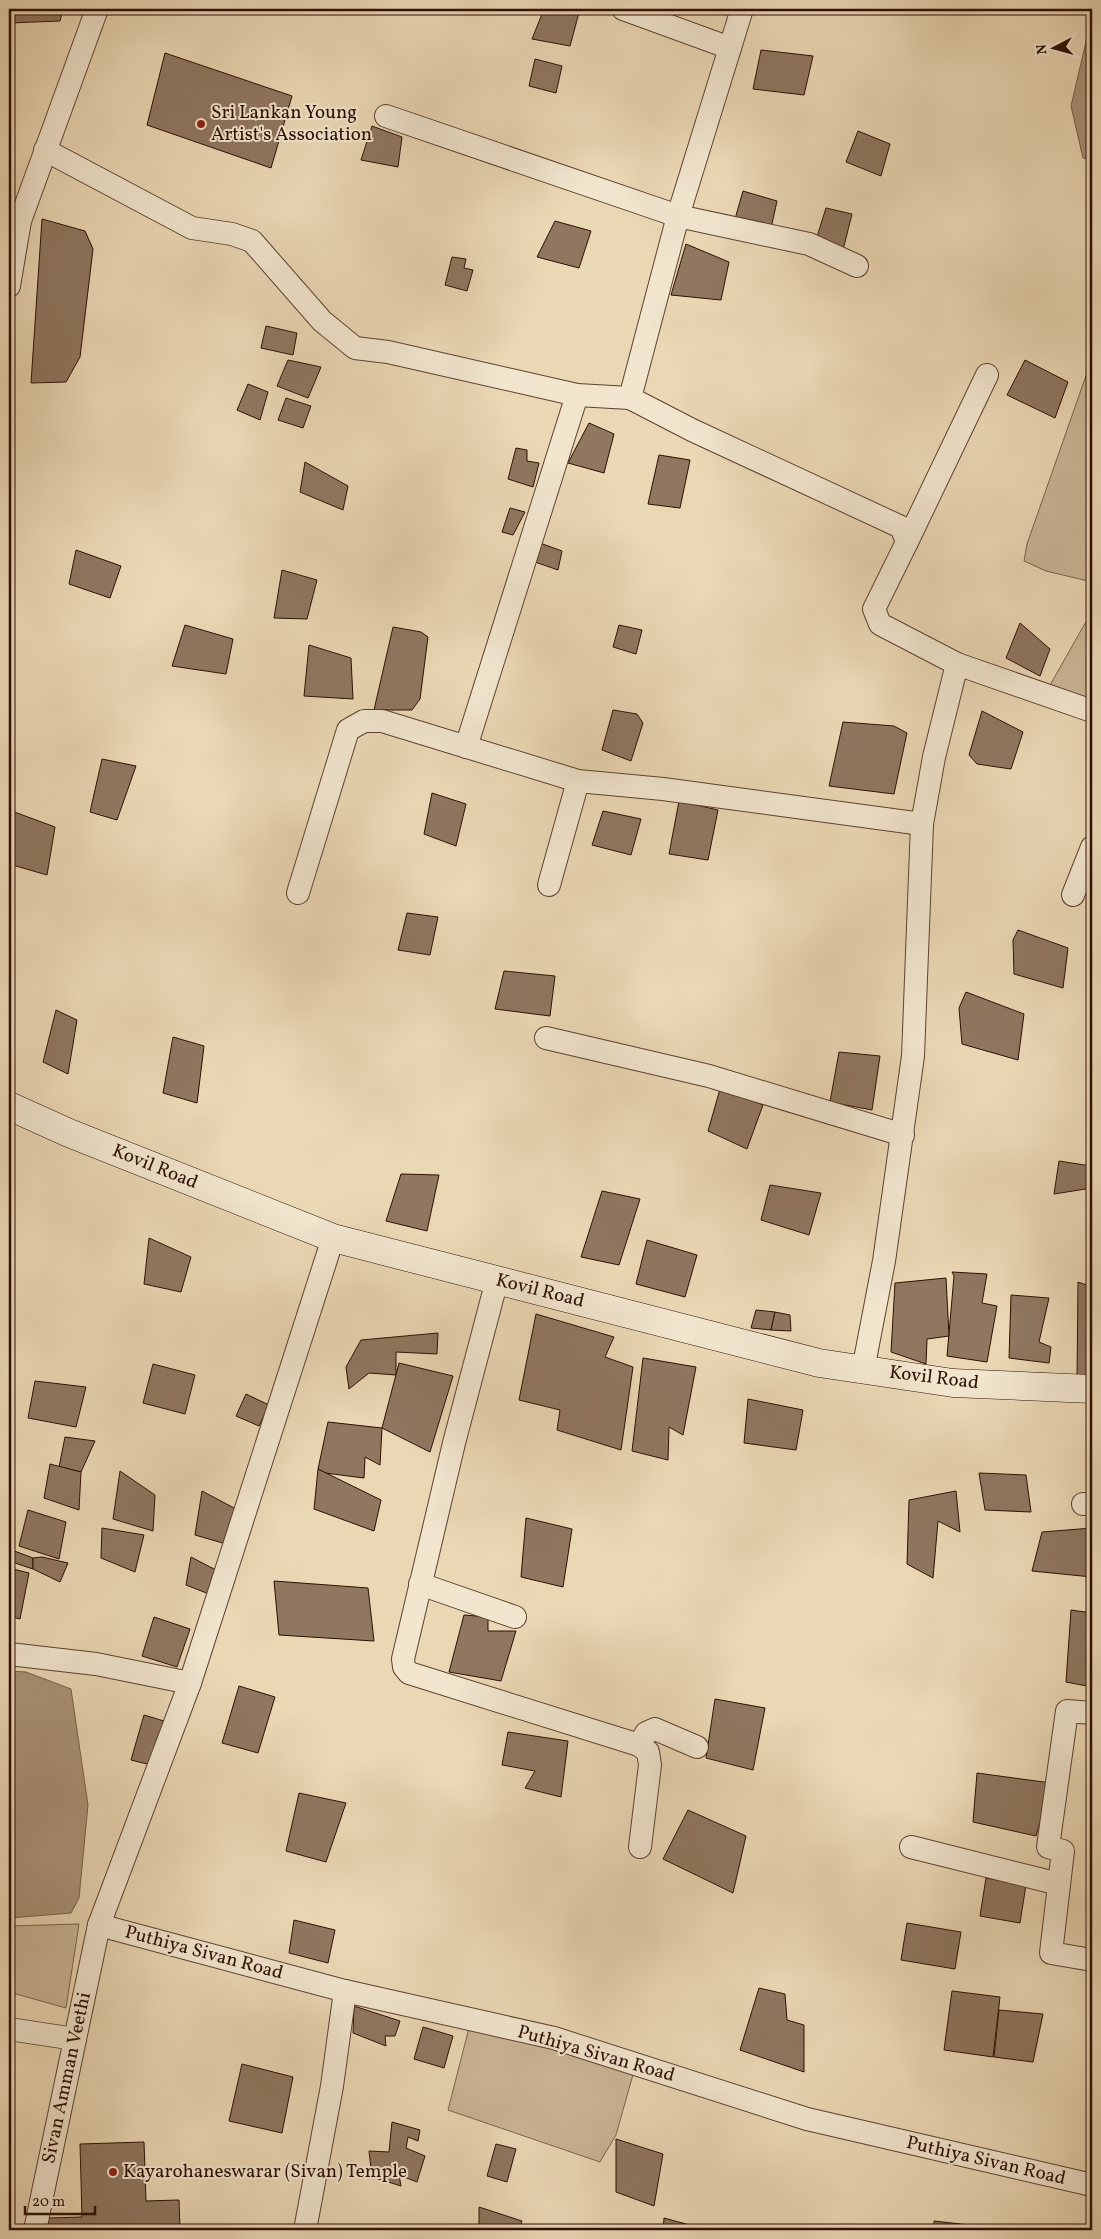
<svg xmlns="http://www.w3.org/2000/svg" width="1101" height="2239" font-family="Vollkorn,serif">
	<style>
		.green { fill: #cab596; stroke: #7c624d }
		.water { fill: #aa9378; stroke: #785e4a }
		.building { fill: #8f7760; stroke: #2d0f04 }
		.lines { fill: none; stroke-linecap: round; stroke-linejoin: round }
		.street-casing { stroke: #5c4130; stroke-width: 24 }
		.secondary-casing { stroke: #2d0f04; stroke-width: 29 }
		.street { stroke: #f1e5ce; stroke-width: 22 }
		.secondary { stroke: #f1e5ce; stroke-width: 28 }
		.poi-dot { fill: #8f2418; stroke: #f1e5ce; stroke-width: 2 }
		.labels { text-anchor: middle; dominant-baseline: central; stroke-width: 4; stroke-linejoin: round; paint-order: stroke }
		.poi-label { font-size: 19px; fill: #2d0f04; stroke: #f1e5ce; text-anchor: start }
		.street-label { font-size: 19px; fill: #2d0f04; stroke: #f1e5ce }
	</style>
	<rect width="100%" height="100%" fill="#ead7b4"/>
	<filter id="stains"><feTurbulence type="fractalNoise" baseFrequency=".004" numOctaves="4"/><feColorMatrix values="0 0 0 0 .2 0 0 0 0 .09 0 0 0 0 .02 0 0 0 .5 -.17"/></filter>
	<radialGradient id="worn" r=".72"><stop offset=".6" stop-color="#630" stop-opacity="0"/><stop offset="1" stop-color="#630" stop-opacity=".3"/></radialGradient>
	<g class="green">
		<path d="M1092 365V582L1046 571 1024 561 1027 544 1088 370Z"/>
		<path d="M1092 611V711L1045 694Z"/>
		<path d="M79 1924 66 2008 9 1992V1926Z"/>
		<path d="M471 2020 636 2064 616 2135 600 2162 448 2110Z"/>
	</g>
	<g class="water">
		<path d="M1092 16V160L1083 158 1071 106Z"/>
		<path d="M9 1671 26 1672 71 1689 88 1805 79 1898 71 1913 9 1918Z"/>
	</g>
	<g class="building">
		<path d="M9 9H63L60 21 9 23Z"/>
		<path d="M544 9H580L570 46 532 39Z"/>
		<path d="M761 50 813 56 804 95 753 89Z"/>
		<path d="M165 53 292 96 271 168 147 125Z"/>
		<path d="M535 59 562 66 556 93 529 86Z"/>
		<path d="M372 126 402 137 398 167 361 160Z"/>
		<path d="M858 131 890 144 881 176 846 162Z"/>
		<path d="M743 191 777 201 770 233 735 219Z"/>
		<path d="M826 208 852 214 843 250 815 243Z"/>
		<path d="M42 219 85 231 93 249 80 357 66 382 31 383Z"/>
		<path d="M555 221 591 231 579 268 537 257Z"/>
		<path d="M686 244 729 262 721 300 671 295Z"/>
		<path d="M452 257 466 259 464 268 473 270 467 291 445 285Z"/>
		<path d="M266 326 297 333 293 355 261 348Z"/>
		<path d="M288 360 321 367 308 398 277 386Z"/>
		<path d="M1025 360 1068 382 1055 418 1007 395Z"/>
		<path d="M248 384 268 392 260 420 237 410Z"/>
		<path d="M286 398 311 406 303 428 278 420Z"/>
		<path d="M589 423 614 434 604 473 568 463Z"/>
		<path d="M516 448 527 450V461L539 463 533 487 508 479Z"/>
		<path d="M659 455 690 460 680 508 648 504Z"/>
		<path d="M305 462 348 486 343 510 300 492Z"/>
		<path d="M510 508 525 512 513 535 502 532Z"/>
		<path d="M540 543 562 551 558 570 535 562Z"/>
		<path d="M76 550 121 566 110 598 69 584Z"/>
		<path d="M282 570 317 580 307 619 274 618Z"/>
		<path d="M1020 623 1050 649 1040 676 1006 658Z"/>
		<path d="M185 625 233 639 226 674 172 666Z"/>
		<path d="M619 625 642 630 636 654 613 647Z"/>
		<path d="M393 627 421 632 428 637 420 699 412 710H374Z"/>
		<path d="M309 645 351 658 353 699 304 696Z"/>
		<path d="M613 710 637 714 643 723 631 761 602 750Z"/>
		<path d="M982 711 1023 732 1011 769 977 764 969 755Z"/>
		<path d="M843 722 894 726 907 733 894 794 829 786Z"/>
		<path d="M102 759 136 766 117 820 90 812Z"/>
		<path d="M432 793 466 804 456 846 424 834Z"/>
		<path d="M679 801 718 810 708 860 669 854Z"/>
		<path d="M9 810 55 827 47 875 9 864Z"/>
		<path d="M603 811 641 819 631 855 592 845Z"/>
		<path d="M407 913 438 917 430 955 398 950Z"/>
		<path d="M1018 930 1068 948 1063 988 1014 974 1013 940Z"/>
		<path d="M504 971 555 976 550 1016 495 1009Z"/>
		<path d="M966 992 1024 1014 1018 1060 962 1044 959 1008Z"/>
		<path d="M56 1010 77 1020 68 1074 43 1062Z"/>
		<path d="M173 1037 204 1046 197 1103 163 1093Z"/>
		<path d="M839 1052 880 1056 872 1110 830 1102Z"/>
		<path d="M720 1089 763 1105 747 1149 708 1131Z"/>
		<path d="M1059 1161 1091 1166 1092 1188 1054 1194Z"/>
		<path d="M401 1174 439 1175 427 1231 386 1221Z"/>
		<path d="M770 1185 821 1193 809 1235 761 1220Z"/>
		<path d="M602 1191 640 1199 619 1265 581 1257Z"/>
		<path d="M149 1238 191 1257 181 1292 144 1284Z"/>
		<path d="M647 1240 697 1255 685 1297 636 1284Z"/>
		<path d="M952 1272 987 1274 982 1303 997 1306 987 1362 947 1356 954 1276Z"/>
		<path d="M946 1278 949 1336 927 1339 926 1364 891 1352 895 1283Z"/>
		<path d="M1078 1282 1092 1287V1381L1077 1380Z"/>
		<path d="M1011 1295 1049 1298 1039 1342 1051 1347 1049 1363 1009 1358Z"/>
		<path d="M756 1310 775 1312 771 1330 751 1328Z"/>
		<path d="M775 1312 790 1315 791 1331 771 1330Z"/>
		<path d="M536 1314 614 1337 605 1357 633 1367 621 1450 557 1430 560 1410 519 1400Z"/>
		<path d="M438 1333 437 1354 396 1352V1375L369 1373 349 1389 346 1367 361 1340Z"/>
		<path d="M643 1358 696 1367 683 1435 669 1427 668 1460 632 1451Z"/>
		<path d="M399 1363 453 1376 430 1452 382 1428Z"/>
		<path d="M153 1364 195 1375 185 1414 143 1403Z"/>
		<path d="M35 1381 86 1387 76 1427 28 1418Z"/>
		<path d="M246 1394 269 1405 259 1426 236 1416Z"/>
		<path d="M748 1399 803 1410 796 1450 744 1443Z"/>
		<path d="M328 1422 382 1428 380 1465 365 1457 364 1478 325 1473 318 1469Z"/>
		<path d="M65 1437 95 1441 81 1472 59 1467Z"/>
		<path d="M50 1464 81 1472 79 1510 44 1498Z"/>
		<path d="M318 1469 381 1500 374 1531 314 1509Z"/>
		<path d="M120 1471 155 1495 153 1531 113 1519Z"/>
		<path d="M979 1473 1026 1475 1031 1512 985 1510Z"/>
		<path d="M202 1491 236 1509 226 1544 195 1535Z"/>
		<path d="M956 1491 960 1532 938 1521 933 1578 907 1564 909 1500Z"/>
		<path d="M28 1510 66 1522 59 1559 19 1546Z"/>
		<path d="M526 1518 572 1529 563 1587 521 1577Z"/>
		<path d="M102 1528 144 1535 135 1572 101 1558Z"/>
		<path d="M1092 1528V1577L1032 1571 1042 1532Z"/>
		<path d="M9 1549 33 1558V1569L9 1561Z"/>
		<path d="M42 1557 68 1563 60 1582 33 1569V1558Z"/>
		<path d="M191 1557 216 1570 209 1594 186 1585Z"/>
		<path d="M9 1568 29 1573 20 1619 9 1616Z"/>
		<path d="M274 1581 368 1588 374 1641 279 1635Z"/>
		<path d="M1071 1610 1092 1613V1687L1066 1682Z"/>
		<path d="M464 1615 488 1617V1631H516L501 1681 449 1672Z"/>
		<path d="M154 1617 190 1629 177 1667 142 1656Z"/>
		<path d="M239 1686 275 1697 258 1753 222 1743Z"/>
		<path d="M715 1699 765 1708 753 1770 706 1758Z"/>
		<path d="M144 1715 164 1721 151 1765 131 1760Z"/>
		<path d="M508 1732 568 1741 561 1797 525 1788 535 1771 502 1765Z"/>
		<path d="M977 1773 1051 1783 1036 1836 973 1822Z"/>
		<path d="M299 1793 346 1803 326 1862 286 1851Z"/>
		<path d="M688 1810 746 1836 733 1893 663 1859Z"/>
		<path d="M986 1878 1026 1885 1020 1923 980 1916Z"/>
		<path d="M294 1920 335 1930 328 1963 289 1953Z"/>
		<path d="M907 1923 961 1932 955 1969 901 1960Z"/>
		<path d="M759 1988 785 1994 787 2020 804 2025V2072L740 2050Z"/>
		<path d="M952 1991 1000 1997 993 2057 944 2050Z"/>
		<path d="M354 2006 400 2021 395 2036H385L386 2046 353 2033Z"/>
		<path d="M999 2010 1043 2014 1033 2062 994 2057Z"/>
		<path d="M423 2027 453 2036 444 2068 414 2059Z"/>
		<path d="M242 2064 293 2077 282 2133 229 2121Z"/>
		<path d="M392 2122 420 2130 418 2141 408 2137 406 2148 425 2156 417 2182 399 2175 401 2186 372 2177 369 2151 389 2152Z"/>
		<path d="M616 2139 663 2154 654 2206 616 2192Z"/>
		<path d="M144 2142 146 2201 179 2200 180 2230H49L48 2218 82 2217 80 2144Z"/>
		<path d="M496 2144 516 2149 507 2182 487 2176Z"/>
		<path d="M479 2207 522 2221 519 2230H479Z"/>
		<path d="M664 2218 708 2230H663Z"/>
		<path d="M934 2221 969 2225 968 2230H934Z"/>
		<path d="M344 2226 363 2230H343Z"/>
	</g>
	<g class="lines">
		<g class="street-casing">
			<g id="street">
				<path d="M623 9 730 48"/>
				<path d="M386 116 678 216 809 244 857 266"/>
				<path d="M45 150 192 228 232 234 252 241 322 321 355 348 388 352 577 395 630 398 692 430 901 527 907 542 874 609 880 624 957 664 1092 711"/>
				<path d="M9 286 20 221 97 9"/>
				<path d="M630 398 678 216 742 9"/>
				<path d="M907 542 987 375"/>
				<path d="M466 747 577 395"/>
				<path d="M549 885 578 781"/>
				<path d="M298 893 348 730 364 721H382L578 781 663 789 922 824"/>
				<path d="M1073 895 1092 847"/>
				<path d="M546 1038 709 1076 903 1135"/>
				<path d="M497 1280 454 1443 403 1659 404 1667 409 1673 639 1745 648 1752 650 1765 640 1847"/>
				<path d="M863 1370 884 1261 913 1056 922 824 934 757 957 664"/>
				<path d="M1083 1504H1092"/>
				<path d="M420 1584 515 1617"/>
				<path d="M9 1654 96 1664 190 1683"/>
				<path d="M1092 1713 1067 1711 1048 1847 1063 1851 1051 1953 1092 1960"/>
				<path d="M639 1745 646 1733 655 1729 697 1747"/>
				<path d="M911 1847 1059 1884"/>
				<path d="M99 1925 345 1991 554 2038 807 2119 1092 2185"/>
				<path d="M9 2029 75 2039"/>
				<path d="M35 2230 99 1925 190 1683 333 1238"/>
				<path d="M305 2230 332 2086 345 1991"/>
			</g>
		</g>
		<g class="secondary-casing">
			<path id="secondary" d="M9 1106 69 1133 333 1238 819 1363 953 1383 1092 1389"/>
		</g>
		<use href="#street" class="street"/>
		<use href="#secondary" class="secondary"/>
	</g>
	<g class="poi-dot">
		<circle cx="201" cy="124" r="5"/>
		<circle cx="113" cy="2172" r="5"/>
	</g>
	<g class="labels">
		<g class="poi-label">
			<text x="211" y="113">Sri Lankan Young<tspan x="211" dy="22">Artist's Association</tspan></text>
			<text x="123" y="2172">Kayarohaneswarar (Sivan) Temple</text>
		</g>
		<g class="street-label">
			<text transform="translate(155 1167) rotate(22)">Kovil Road</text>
			<text transform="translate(540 1291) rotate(14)">Kovil Road</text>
			<text transform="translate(934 1378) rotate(7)">Kovil Road</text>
			<text transform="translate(204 1953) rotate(15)">Puthiya Sivan Road</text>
			<text transform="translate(596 2054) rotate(16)">Puthiya Sivan Road</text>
			<text transform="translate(67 2078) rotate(-78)">Sivan Amman Veethi</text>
			<text transform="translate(986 2161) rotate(13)">Puthiya Sivan Road</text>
		</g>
	</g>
	<rect width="1101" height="2239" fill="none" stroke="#ead7b4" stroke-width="30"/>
	<rect x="10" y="10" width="1081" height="2219" fill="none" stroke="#2d0f04" stroke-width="2.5"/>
	<rect x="15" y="15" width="1071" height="2209" fill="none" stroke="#2d0f04"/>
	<g transform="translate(1054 48) rotate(264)" stroke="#f1e5ce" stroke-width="4" paint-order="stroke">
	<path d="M0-4L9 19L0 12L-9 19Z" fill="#2d0f04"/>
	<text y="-8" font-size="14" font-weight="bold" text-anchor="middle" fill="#2d0f04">N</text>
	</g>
	<path d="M25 2206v8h70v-8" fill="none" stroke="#2d0f04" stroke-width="2.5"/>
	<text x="32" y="2206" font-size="15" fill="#2d0f04" stroke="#f1e5ce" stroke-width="4" paint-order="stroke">20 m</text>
	<rect width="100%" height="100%" filter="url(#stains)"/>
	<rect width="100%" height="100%" fill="url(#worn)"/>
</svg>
